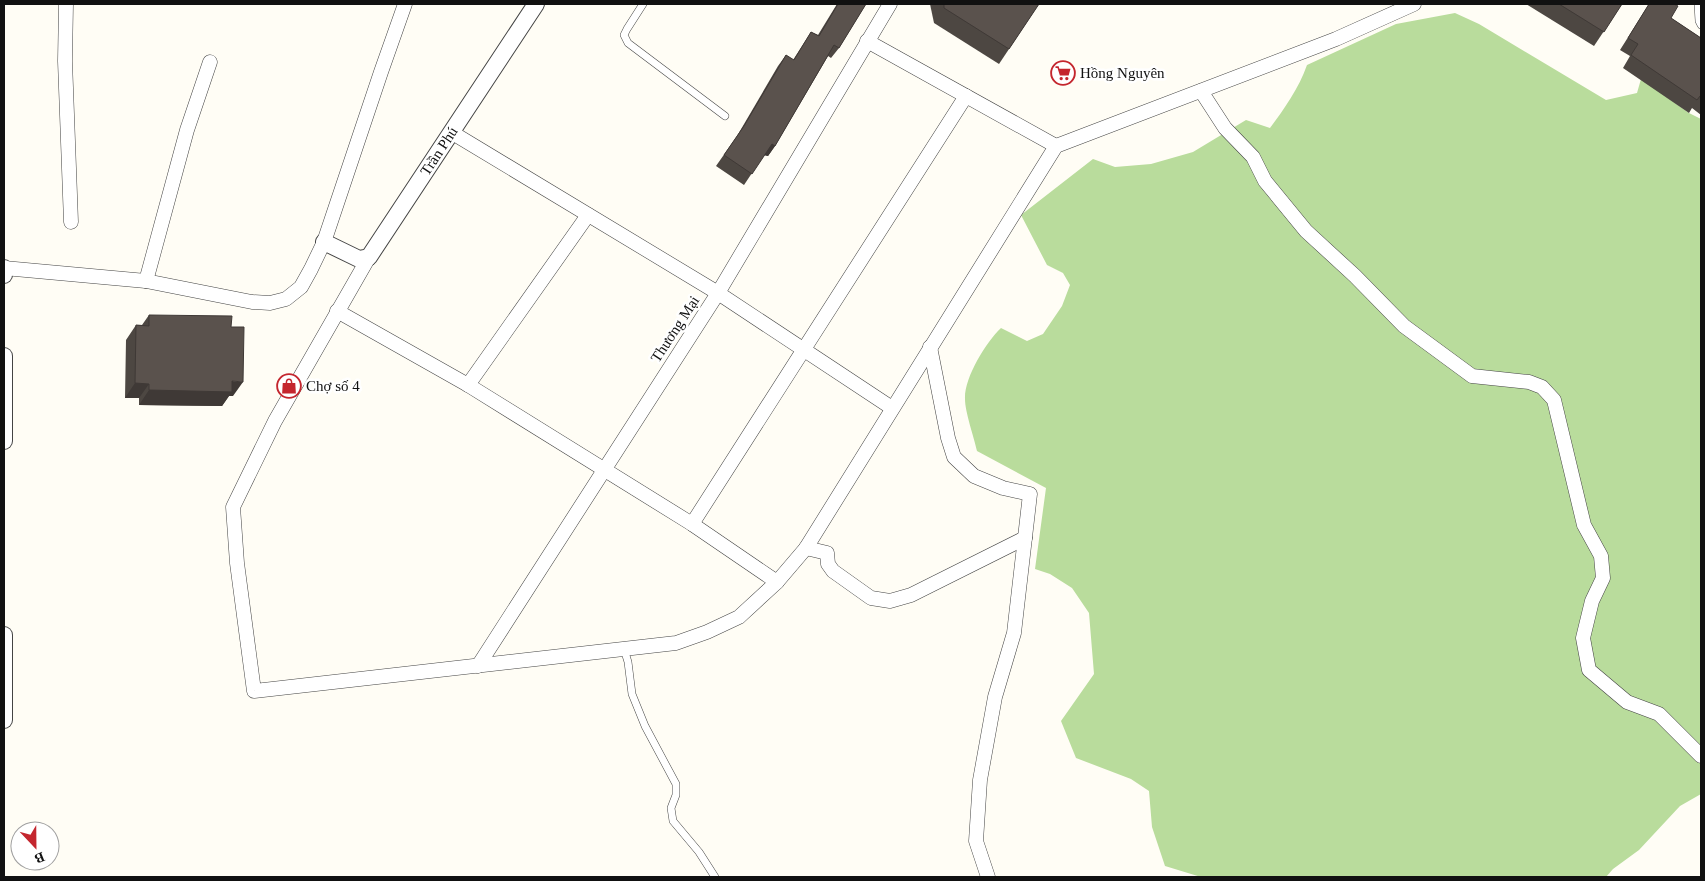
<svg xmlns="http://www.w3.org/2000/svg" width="1705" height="881" font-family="Georgia,serif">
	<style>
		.forest { fill: #b9dc9c }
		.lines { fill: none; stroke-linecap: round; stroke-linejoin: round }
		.service-casing { stroke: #444; stroke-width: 8 }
		.minor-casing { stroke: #444; stroke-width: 15 }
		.tertiary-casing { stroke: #444; stroke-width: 18 }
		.service { stroke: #fff; stroke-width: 7 }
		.minor { stroke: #fff; stroke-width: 14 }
		.tertiary { stroke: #fff; stroke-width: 16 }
		.wall { fill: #4d4742 }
		.shaded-wall { fill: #3f3936 }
		.building { fill: #5a524d; stroke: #3f3936 }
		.labels { text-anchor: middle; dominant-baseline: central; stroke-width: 5; stroke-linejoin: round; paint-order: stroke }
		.poi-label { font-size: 15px; fill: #111; stroke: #fff; text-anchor: start }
		.street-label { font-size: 15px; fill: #111; stroke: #fff }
	</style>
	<rect width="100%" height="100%" fill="#fffdf5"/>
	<path class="forest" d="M1455 13 1479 24 1606 100 1637 93 1641 79 1689 113 1701 119V794L1680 806 1639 850 1613 869 1606 877H1201L1165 866 1152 827 1149 791 1131 779 1076 758 1061 721 1094 674 1089 613 1072 588 1050 574 1035 569 1046 488 977 451C974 437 965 412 965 399 964 378 986 342 1001 328L1027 341 1043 334 1062 306 1070 285 1063 273 1047 265 1021 215 1093 159 1115 167 1151 164 1193 152 1246 120 1270 128C1284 109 1299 88 1307 65L1396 24Z"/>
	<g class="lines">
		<g class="service-casing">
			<g id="service">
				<path d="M643 4 627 29 624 35 628 43 725 116"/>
				<path d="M1698 4 1699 21 1701 25"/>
				<path d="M624 649 628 662 632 694 645 726 676 784V795L671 808 673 821 699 852 715 877"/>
			</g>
		</g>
		<g class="minor-casing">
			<g id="minor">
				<path d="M66 4 65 61 71 222"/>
				<path d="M867 41 1056 146"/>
				<path d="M1201 91 1225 128 1253 157 1265 181 1306 231 1355 276 1404 326 1472 376 1529 382 1542 387 1554 400 1584 525 1601 556 1603 578 1592 601 1583 638 1589 670 1627 702 1659 714 1701 756"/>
				<path d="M451 132 718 293 892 408"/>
				<path d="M369 257 275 421 233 507 237 563 254 691 676 643 707 632 739 617 777 582 806 548 1056 146 1336 39 1414 4"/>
				<path d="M4 268 146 281 252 302 270 303 286 299 301 287 311 269 324 242 381 72 405 4"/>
				<path d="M146 281 187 130 210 62"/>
				<path d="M337 311 468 385 692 524 777 582"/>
				<path d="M930 347 948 438 954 457 974 476 1003 488 1030 494 1014 633 995 697 980 780 976 841 988 877"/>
				<path d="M468 385 588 215"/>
				<path d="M692 524 966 96"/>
				<path d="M806 548 827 553 828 564 833 571 871 598 890 601 911 595 1025 538"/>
				<path d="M478 666 718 293 890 4"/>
			</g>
		</g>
		<g class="tertiary-casing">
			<g id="tertiary">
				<path id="s1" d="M324 242 359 259 369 257 536 4"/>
				<path d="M4 268V275"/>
				<path d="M4 356V441"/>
				<path d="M4 635V720"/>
			</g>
		</g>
		<use href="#service" class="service"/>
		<use href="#minor" class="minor"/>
		<use href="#tertiary" class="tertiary"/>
	</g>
	<g class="wall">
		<path d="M837 4H866L839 48 831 58 828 56 775 146 768 156 764 155 744 185 716 166 737 136 778 66 786 55 793 60 811 32 818 35Z"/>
		<path d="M930 4H1039L999 64 934 23Z"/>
		<path d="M1526 4H1622L1594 46Z"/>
		<path d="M1649 4H1674L1671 18 1701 38V115L1692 108 1689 113 1623 68 1630 56 1620 50Z"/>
		<path d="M149 315 231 327 233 396H229L222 406 139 405V398H125L126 340 136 325H142Z"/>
	</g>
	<g class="shaded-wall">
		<path d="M772 144 775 146 768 156 764 155Z"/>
		<path d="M232 381 243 382 233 396H229L222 406 139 405 149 390Z"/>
		<path d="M135 383 149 384 139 398H125Z"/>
	</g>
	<g class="building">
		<path d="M838 4H866L839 48 834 45 775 146 772 144 752 174 724 155 744 126 786 55 794 60 811 32 819 36Z"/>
		<path d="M944 4H1039L1009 49 944 8Z"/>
		<path d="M1559 4H1622L1604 32Z"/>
		<path d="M1649 4H1674L1678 6 1671 18 1701 38V97L1700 96 1697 100 1631 55 1638 44 1628 38Z"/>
		<path d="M149 315 232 316 231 327H244L243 382 232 381V392L149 390V384L135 383 136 325 149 326Z"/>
	</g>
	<defs>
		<g id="supermarket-ring" transform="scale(1.25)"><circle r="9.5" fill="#fff" stroke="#c4262e" stroke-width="1.5"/><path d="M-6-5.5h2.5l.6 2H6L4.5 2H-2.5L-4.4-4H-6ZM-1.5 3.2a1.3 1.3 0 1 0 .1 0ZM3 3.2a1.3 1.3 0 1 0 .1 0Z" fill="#c4262e"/></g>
		<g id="shop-ring" transform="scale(1.25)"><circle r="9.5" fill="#fff" stroke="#c4262e" stroke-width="1.5"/><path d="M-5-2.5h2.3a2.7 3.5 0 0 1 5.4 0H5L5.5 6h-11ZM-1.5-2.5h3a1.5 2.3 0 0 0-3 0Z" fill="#c4262e"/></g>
	</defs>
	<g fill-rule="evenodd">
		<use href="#supermarket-ring" x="1063" y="73"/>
		<use href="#shop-ring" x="289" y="386"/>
	</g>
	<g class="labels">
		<g class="poi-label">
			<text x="1080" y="73">Hồng Nguyên</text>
			<text x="306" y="386">Chợ số 4</text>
		</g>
		<g class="street-label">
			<text stroke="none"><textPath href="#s1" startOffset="176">Trần Phú</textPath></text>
			<text transform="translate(675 329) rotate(-57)">Thương Mại</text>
		</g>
	</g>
	<rect width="1705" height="881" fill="none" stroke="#111111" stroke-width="10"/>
	<g transform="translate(35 846) rotate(158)"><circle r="24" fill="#ffffff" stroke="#a0a0a0"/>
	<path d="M0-4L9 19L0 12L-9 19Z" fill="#c4262e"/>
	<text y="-8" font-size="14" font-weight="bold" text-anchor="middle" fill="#111111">B</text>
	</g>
</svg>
